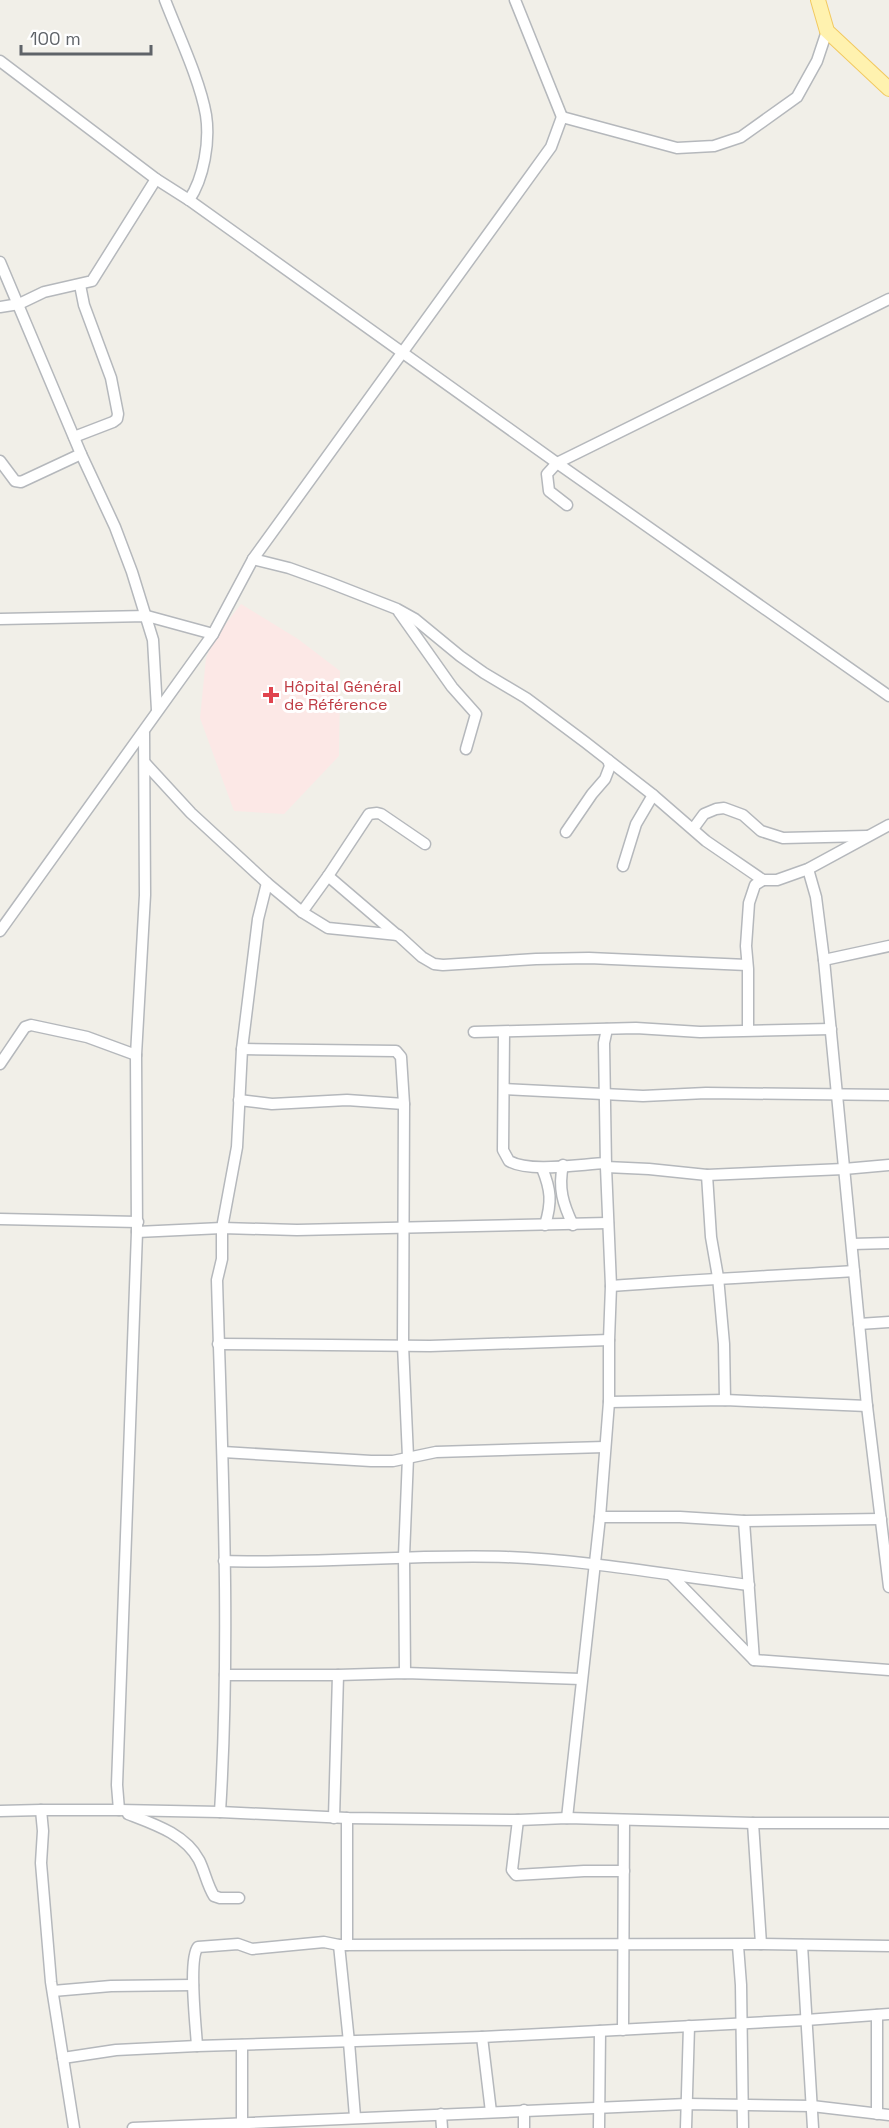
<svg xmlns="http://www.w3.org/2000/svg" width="889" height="2128" font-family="'Space Grotesk',sans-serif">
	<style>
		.medical { fill: #fce8e6 }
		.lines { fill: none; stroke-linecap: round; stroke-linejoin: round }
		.minor-casing { stroke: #b5b8bc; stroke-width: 13 }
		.major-casing { stroke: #f2c960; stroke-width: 16 }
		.minor { stroke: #fff; stroke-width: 10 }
		.major { stroke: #fff2af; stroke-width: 14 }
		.health-dot { fill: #e0444e; stroke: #fff; stroke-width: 2 }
		.labels { text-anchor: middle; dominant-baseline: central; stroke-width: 6; stroke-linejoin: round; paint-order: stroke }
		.health-label { font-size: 16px; fill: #be3a42; stroke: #fff; text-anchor: start }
	</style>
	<rect width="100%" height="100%" fill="#f1efe8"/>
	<path class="medical" d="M241 604 298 639 340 671 339 756 284 814 234 811 200 718 206 658 214 639Z"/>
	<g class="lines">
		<g class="minor-casing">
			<g id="minor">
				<path d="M165 0C178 34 200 80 206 115 210 141 204 178 189 200"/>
				<path d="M515 0 562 117"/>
				<path d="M0 61 156 179 189 200 557 463 889 696"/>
				<path d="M0 262 81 454 115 527 132 572 153 640 157 710"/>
				<path d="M0 307 19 304 44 292 92 281 156 179"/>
				<path d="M74 437 113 422 117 419 118 414 111 378 84 305 80 285"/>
				<path d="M0 461 15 481 21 482 81 454"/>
				<path d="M567 505 549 491 547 474 557 463 889 299"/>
				<path d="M253 559 289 568 328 582 397 609 415 619 460 656 484 673 526 698 585 742 653 795 706 841 763 880H777L808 869 889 825"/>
				<path d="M399 612 452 687 476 714 466 749"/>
				<path d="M0 619 147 616 213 634"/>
				<path d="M145 763 191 813 267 883 302 912 328 928 398 935 422 957 434 964 443 965 536 959 589 958 747 965"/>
				<path d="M693 829 704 814 716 809 724 808 743 815 761 831 783 838 867 836"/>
				<path d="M566 832 592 794 605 779 610 766 608 760"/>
				<path d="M623 866 636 824 653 795"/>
				<path d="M808 869 816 897 824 960 867 1406 889 1587"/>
				<path d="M328 876 369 814 377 813 381 814 425 844"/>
				<path d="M302 912 328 876 397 935"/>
				<path d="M0 931 213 634 253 559 551 147 562 117 677 148 714 146 741 137 797 97 817 61 827 31"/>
				<path d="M824 960 889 946"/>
				<path d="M748 1030V969L746 946 749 903 755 885 763 880"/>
				<path d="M474 1032 636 1028 700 1032 831 1029"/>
				<path d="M504 1032 503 1150 509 1161C530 1173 581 1164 606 1163"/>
				<path d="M242 1049 396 1051 401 1057 404 1104 403 1345 408 1457 404 1556 405 1673"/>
				<path d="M0 1064 25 1027 31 1025 87 1037 136 1055"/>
				<path d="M505 1089 643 1096 706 1093 889 1095"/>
				<path d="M239 1100 272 1104 347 1100 404 1104"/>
				<path d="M563 1165C558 1188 563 1204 573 1225"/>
				<path d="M606 1167 649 1169 707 1175 844 1169 889 1165"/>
				<path d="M542 1168C551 1190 552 1202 545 1225"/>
				<path d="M707 1175 711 1237 718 1277 724 1344 725 1400"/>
				<path d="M0 1219 138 1222"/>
				<path d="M137 1232 222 1228 297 1230 608 1223"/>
				<path d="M852 1244 889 1243"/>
				<path d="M611 1286C692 1280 773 1276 854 1271"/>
				<path d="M859 1324 889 1322"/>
				<path d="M218 1344 430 1346 609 1340"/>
				<path d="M609 1402 725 1400 867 1406"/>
				<path d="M223 1452 371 1461H393L436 1452 605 1447"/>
				<path d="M600 1517H680L744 1521 881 1519"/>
				<path d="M744 1521 754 1660"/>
				<path d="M224 1561C318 1564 411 1554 506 1557 587 1560 668 1575 749 1585"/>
				<path d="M671 1575 754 1660 889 1670"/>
				<path d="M225 1675H338L405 1673 581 1679"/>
				<path d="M119 1810 220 1812 347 1818 518 1820 567 1818 753 1823H889"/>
				<path d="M0 1811 41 1810"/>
				<path d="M220 1812C231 1635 222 1457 217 1280L222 1259V1228L237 1147 242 1049 258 919 267 883"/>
				<path d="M128 1814C154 1824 185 1834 199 1860 205 1872 207 1885 214 1896L220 1898H239"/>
				<path d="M334 1818 338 1675"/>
				<path d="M347 1818V1945"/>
				<path d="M567 1818 600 1517 609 1402V1340L611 1286 606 1167 604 1043 607 1029"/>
				<path d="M518 1820 512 1870 516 1875 584 1871H624"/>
				<path d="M753 1823 761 1944"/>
				<path d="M802 1945 813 2128"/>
				<path d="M738 1946 741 1985 743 2128"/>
				<path d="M53 1991 111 1986 193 1985"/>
				<path d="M877 2015V2114"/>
				<path d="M623 2030 624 1820"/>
				<path d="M482 2037 491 2112"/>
				<path d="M197 2046C196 2027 188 1959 198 1947L238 1944 252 1949 324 1942 339 1945"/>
				<path d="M63 2058 116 2050 197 2046 482 2037 806 2020 889 2014"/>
				<path d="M524 2110V2128"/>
				<path d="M441 2114 442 2128"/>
				<path d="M355 2117 349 2042 339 1945 761 1944 889 1946"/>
				<path d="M74 2128 51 1982 41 1863 43 1831 41 1810H119L117 1785 137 1232 136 1055 145 895 144 733"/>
				<path d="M133 2128 687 2104 812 2106 889 2115"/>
				<path d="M242 2128V2045"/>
				<path d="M599 2128 600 2031"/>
				<path d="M686 2128 689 2026"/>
			</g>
		</g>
		<g class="major-casing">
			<path id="major" d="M818 0 827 31 889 89"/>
		</g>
		<use href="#minor" class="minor"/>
		<use href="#major" class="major"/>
	</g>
	<path class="health-dot" d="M268 686h6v6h6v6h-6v6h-6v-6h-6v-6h6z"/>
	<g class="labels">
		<g class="health-label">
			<text x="284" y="686">Hôpital Général<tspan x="284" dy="18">de Référence</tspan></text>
		</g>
	</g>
	<path d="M21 45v9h130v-9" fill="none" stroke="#5f6368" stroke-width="3"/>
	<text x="30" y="45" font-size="18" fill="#5f6368" stroke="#ffffff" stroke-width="4.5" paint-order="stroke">100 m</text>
</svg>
